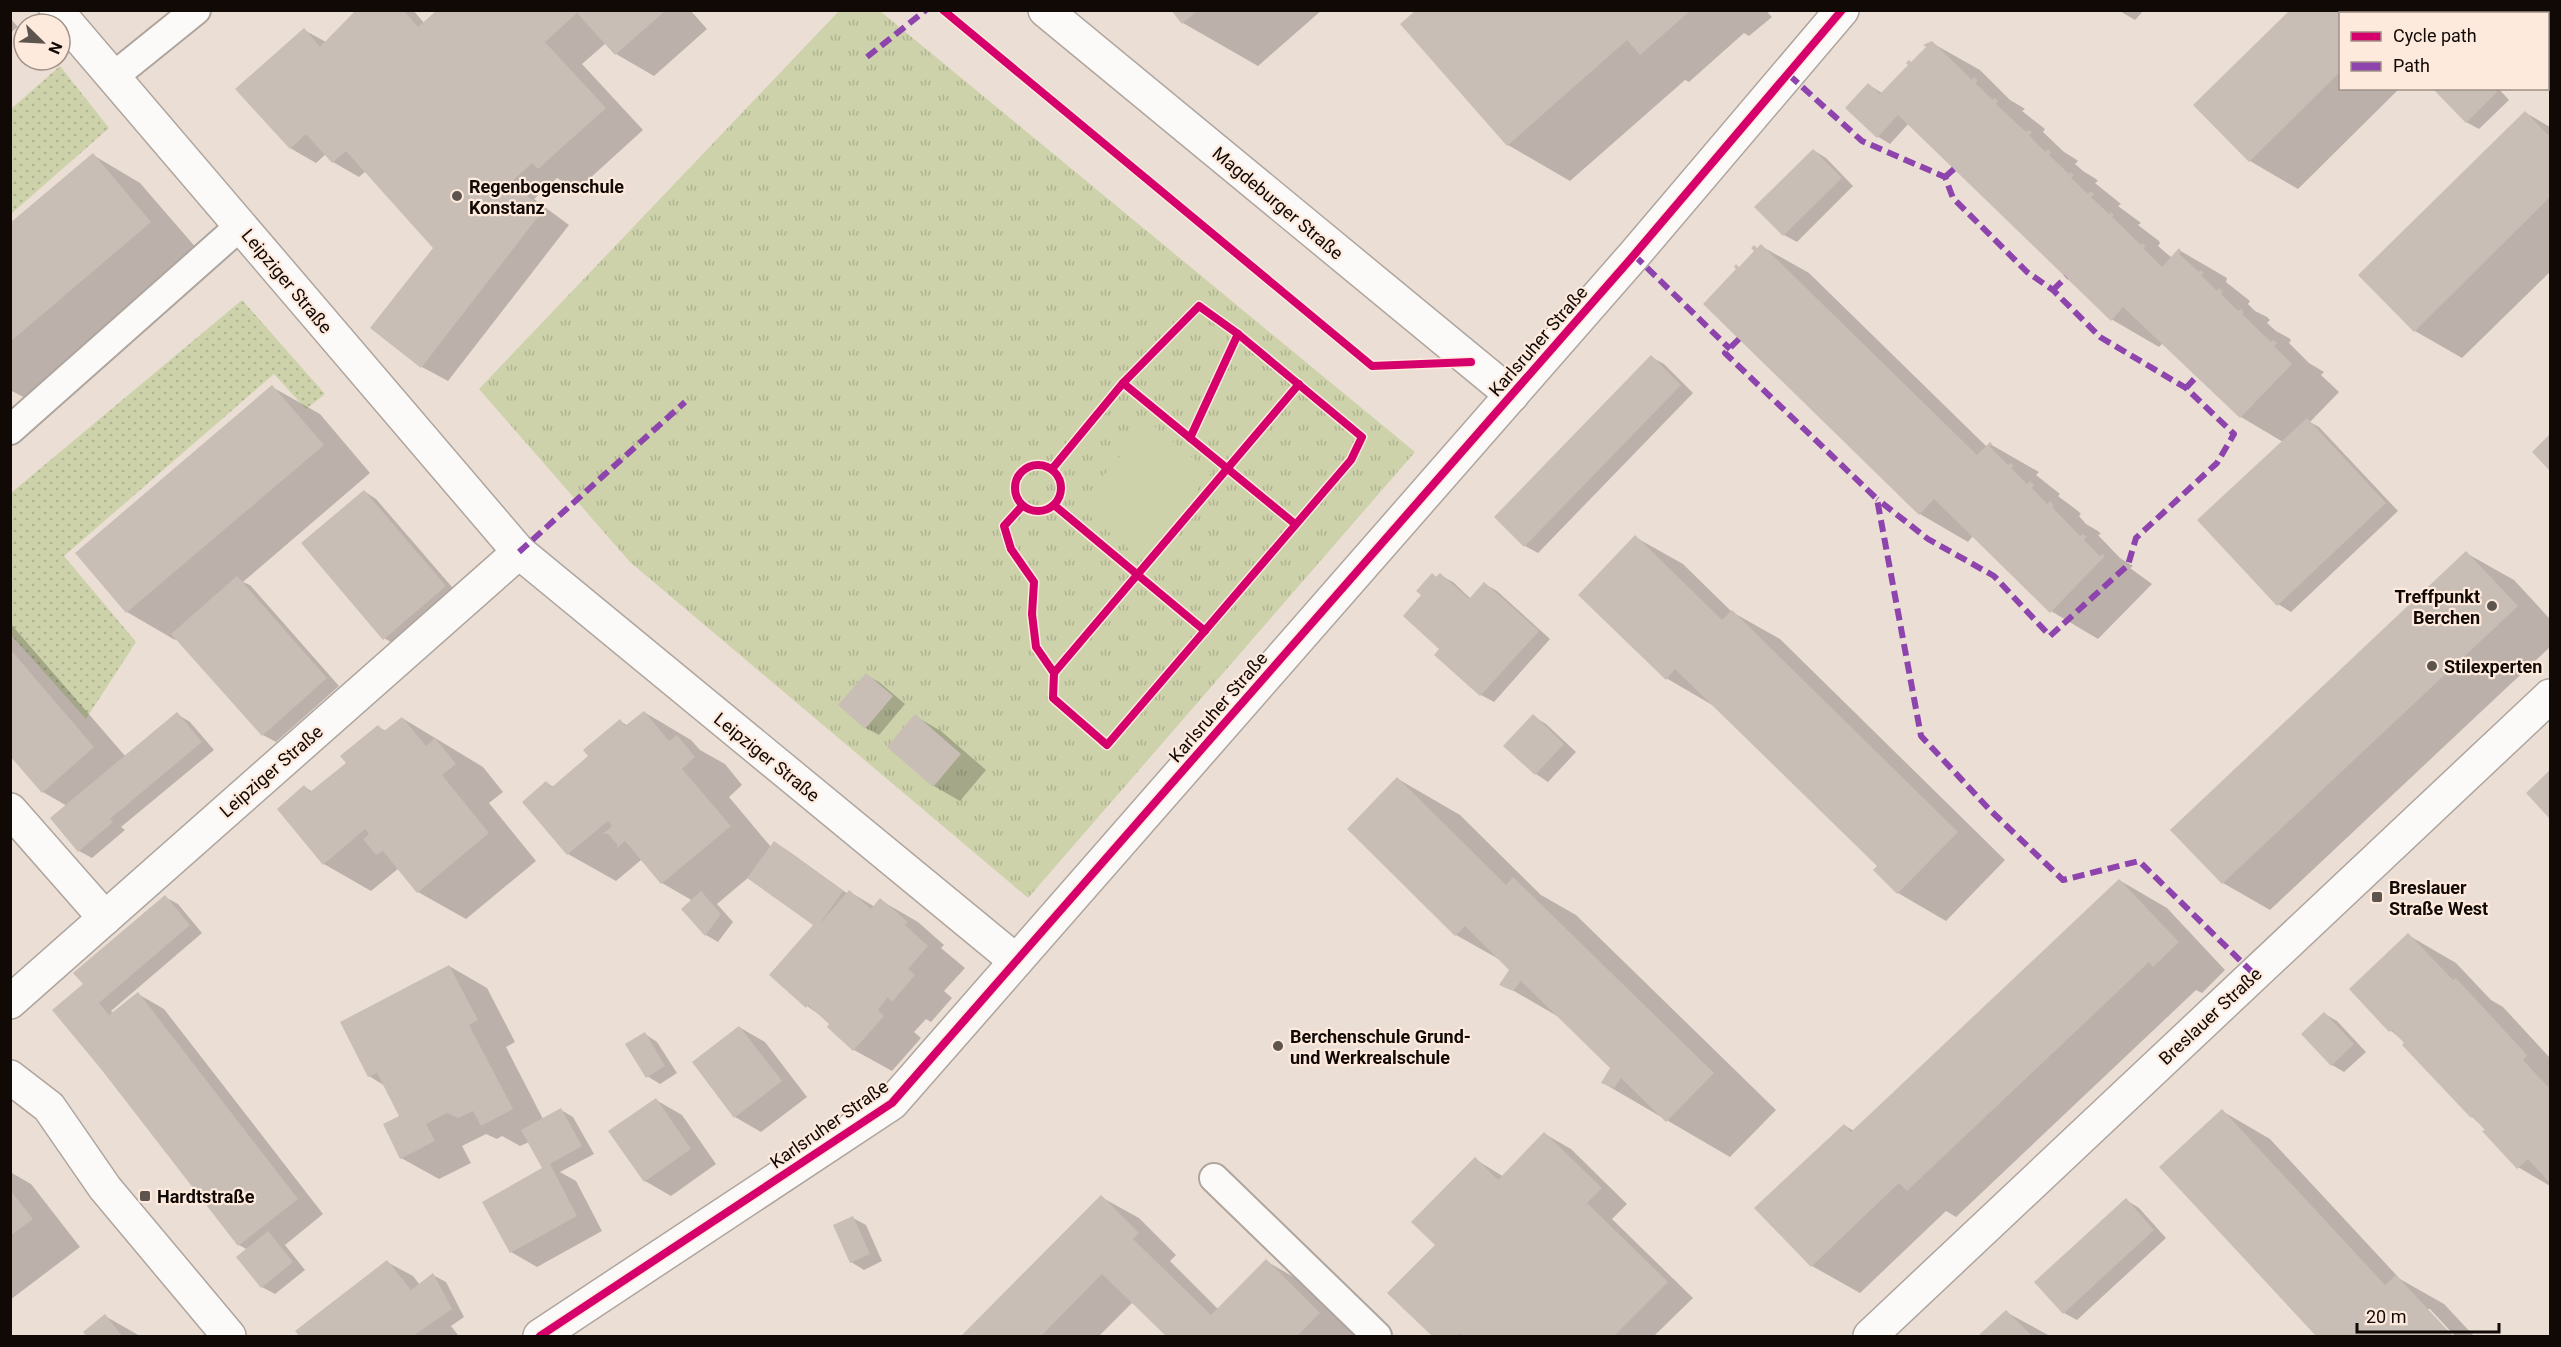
<svg xmlns="http://www.w3.org/2000/svg" width="2561" height="1347" font-family="Roboto,sans-serif">
	<style>
		.grass { fill: url(#grass-dots) }
		.park { fill: url(#park-tufts) }
		.garden { fill: #cdd2aa }
		.shadow { fill: #0003 }
		.building { fill: #c8beb6 }
		.lines { fill: none; stroke-linecap: round; stroke-linejoin: round }
		.service-casing { stroke: #aea59e; stroke-width: 32 }
		.minor-casing { stroke: #aea59e; stroke-width: 36 }
		.service { stroke: #fcfaf9; stroke-width: 28 }
		.minor { stroke: #fcfaf9; stroke-width: 33 }
		.quiet { stroke: #8e44ad; stroke-width: 6; stroke-dasharray: 12 6; stroke-linecap: butt }
		.cycleway-casing { stroke: #feeadd; stroke-width: 11 }
		.cycleway { stroke: #d6006c; stroke-width: 8 }
		.poi-dot { fill: #5d544e; stroke: #feeadd; stroke-width: 2 }
		.labels { text-anchor: middle; dominant-baseline: central; stroke-width: 4.5; stroke-linejoin: round; paint-order: stroke }
		.poi-label { font-size: 18px; font-weight: bold; fill: #110905; stroke: #feeadd; text-anchor: start }
		.street-label { font-size: 18px; fill: #110905; stroke: #feeadd }
	</style>
	<defs>
		<pattern id="grass-dots" width="8" height="8" patternUnits="userSpaceOnUse" patternTransform="scale(1.5)"><rect width="8" height="8" fill="#cdd2aa"/><path d="M2 2h.1M6 6h.1" fill="none" stroke="#afb391" stroke-width="1.8" stroke-linecap="round"/></pattern>
		<pattern id="park-tufts" width="24" height="20" patternUnits="userSpaceOnUse" patternTransform="scale(1.5)"><rect width="24" height="20" fill="#cdd2aa"/><path d="M3 7l-1-3M5 7V3M7 7l1-3M15 17l-1-3M17 17v-4M19 17l1-3" fill="none" stroke="#afb391"/></pattern>
	</defs>
	<rect width="100%" height="100%" fill="#ebded5"/>
	<g class="grass">
		<path d="M60 66 109 128 11 214V109Z"/>
		<path d="M242 300 325 394 306 409 274 374 64 556 136 642 86 719 11 635V493Z"/>
	</g>
	<path class="park" d="M839 11H880L1415 452 1028 898 630 562 479 389Z"/>
	<path class="garden" d="M1149 422 1211 473 1140 558 1078 506Z"/>
	<g class="shadow">
		<path d="M359 10H413L425 24 439 10H690L707 29 654 76 616 54 606 43 582 64 643 130 577 190 557 178 534 199 569 225 448 381 422 367 435 248 366 171 359 177 333 162 326 154 316 163 290 148 304 30 326 42Z"/>
		<path d="M1173 10H1322L1258 66 1183 23Z"/>
		<path d="M1418 10H1770L1768 13 1772 17 1749 36 1744 33 1689 82 1685 80 1570 181 1508 145Z"/>
		<path d="M2118 10H2144L2135 20Z"/>
		<path d="M2292 10H2444L2447 14H2340V88H2400L2298 189 2250 161 2195 105Z"/>
		<path d="M10 18 18 27 10 33Z"/>
		<path d="M1932 43 1980 70 2010 100 2022 107 2025 109 2022 111 2045 129 2043 132 2064 152 2077 160 2078 161 2075 164 2083 171 2096 179 2098 181 2095 183 2121 204 2118 206 2141 223 2138 225 2159 241 2160 243 2158 246 2172 258 2179 250 2227 278 2226 282 2250 301 2248 304 2255 311 2267 317 2270 320 2267 323 2276 331 2289 338 2291 340 2289 343 2309 363 2324 372 2321 375 2339 392 2310 422 2319 427 2398 511 2291 612 2278 604 2283 442 2241 417 2163 343 2159 347 2111 319 1909 123 1890 144 1877 136 1869 85 1882 93Z"/>
		<path d="M2434 88H2498L2509 100 2479 129 2466 122Z"/>
		<path d="M2526 113 2550 127V272L2462 358 2415 331Z"/>
		<path d="M1813 150 1826 158 1853 186 1797 242 1784 235 1756 207Z"/>
		<path d="M93 155 140 183 198 250 25 398 10 390V226Z"/>
		<path d="M1761 246 1809 273 1987 447 1990 444 2039 472 2036 475 2060 494 2058 496 2078 511 2081 514 2079 516 2086 524 2098 531 2101 534 2098 535 2120 558 2133 566 2130 568 2152 584 2098 639 2051 611 1973 536 1968 542 1920 514 1705 303Z"/>
		<path d="M1651 357 1664 364 1693 393 1538 553 1525 546Z"/>
		<path d="M272 387 320 414 370 473 243 582 250 585 339 686 276 742 263 735 177 638 175 640 127 612 77 553Z"/>
		<path d="M364 491 376 499 458 594 397 646 384 638Z"/>
		<path d="M1635 537 1683 564 1732 612 1780 639 2005 860 1946 921 1898 893 1875 870 1879 866 1714 706 1666 678Z"/>
		<path d="M2466 553 2514 580 2550 619V647L2270 910 2223 883Z"/>
		<path d="M1433 575 1438 578 1440 575 1453 582 1471 599 1485 584 1497 591 1550 639 1494 702 1481 695 1441 649Z"/>
		<path d="M10 623 126 757 177 714 190 722 214 750 121 827 125 830 92 858 79 851 67 806 43 792 10 754Z"/>
		<path d="M866 675 879 682 905 704 879 735 866 728Z"/>
		<path d="M644 712 691 740 700 750 725 764 742 785 729 797 771 847 774 843 787 850 848 894 850 892 875 907 880 900 918 922 944 945 941 948 965 968 944 991 952 998 931 1022 926 1019 914 1032 921 1038 892 1071 854 1050 831 1023 807 1006 823 932 749 877 717 904 733 922 718 942 706 935 693 901 662 883 645 862 641 860 616 881 568 854 547 783 554 787 590 756 620 721 628 726Z"/>
		<path d="M915 716 941 731 986 770 960 801 934 786 889 746Z"/>
		<path d="M1533 716 1546 724 1576 752 1548 782 1536 774Z"/>
		<path d="M402 718 483 767 503 792 489 803 536 861 466 919 418 892 399 868 371 891 324 864 305 787 313 792 348 763 378 727 386 731Z"/>
		<path d="M2550 772V817L2528 793Z"/>
		<path d="M1398 779 1460 815 1541 895 1576 915 1776 1110 1730 1157 1603 1083 1612 1068 1564 1020 1502 984 1511 970 1504 962 1456 935 1349 829Z"/>
		<path d="M2119 880 2167 908 2225 970 2202 993 2196 990 1956 1217 1946 1211 1860 1293 1812 1266 1844 1125 1854 1131Z"/>
		<path d="M165 897 178 904 202 933 111 1011 114 1014 138 994 164 1009 323 1214 285 1245 305 1270 275 1294 262 1287 248 1250 239 1245 80 1041 85 984Z"/>
		<path d="M2408 935 2456 963 2491 1000 2503 1007 2550 1058V1186L2518 1167 2487 1130 2472 1117 2404 1045 2406 1043 2390 1030Z"/>
		<path d="M449 966 487 988 515 1042 506 1047 543 1119 561 1110 573 1117 594 1154 560 1172 576 1181 602 1231 537 1267 511 1252 545 1168 529 1142 520 1146 502 1136 497 1139 486 1134 462 1146 471 1163 439 1179 401 1158V1116L385 1086 369 1076Z"/>
		<path d="M2325 1014 2337 1021 2366 1052 2344 1072 2332 1065Z"/>
		<path d="M739 1027 765 1042 807 1097 761 1132 735 1117Z"/>
		<path d="M645 1034 657 1042 677 1073 660 1084 647 1076Z"/>
		<path d="M656 1100 682 1115 716 1164 671 1196 645 1181Z"/>
		<path d="M2222 1111 2270 1139 2400 1279 2444 1304 2474 1336H2455L2430 1309H2426L2451 1336H2318L2161 1167Z"/>
		<path d="M1545 1134 1571 1149 1627 1204 1612 1219 1693 1298 1654 1336H1434L1390 1293 1437 1245 1475 1159 1504 1177Z"/>
		<path d="M10 1172 31 1184 80 1247 10 1300Z"/>
		<path d="M1101 1197 1139 1218 1176 1255 1170 1261 1218 1309 1266 1261 1304 1283 1357 1335 1168 1336 1133 1302 1099 1336H964Z"/>
		<path d="M2126 1200 2139 1208 2166 1238 2077 1320 2064 1313Z"/>
		<path d="M853 1218 866 1225 882 1261 864 1270 851 1262Z"/>
		<path d="M387 1262 413 1276 420 1285 433 1275 446 1282 464 1317 451 1326 458 1335 301 1336 297 1331Z"/>
		<path d="M2006 1312 2050 1336H1980Z"/>
		<path d="M105 1316 140 1336H88L85 1332Z"/>
	</g>
	<g class="building">
		<path d="M356 10H403L418 27 437 10H666L615 55 577 13 545 42 606 108 538 169 532 163 510 183 544 209 421 368 370 328 433 248 346 151 332 163 306 134 290 149 235 89 304 28 320 47Z"/>
		<path d="M1171 10H1198L1182 24Z"/>
		<path d="M1416 10H1691L1640 55 1627 40 1507 146 1400 24Z"/>
		<path d="M2290 10H2404L2401 14H2340V72L2249 162 2193 105Z"/>
		<path d="M1932 41 1972 80 1974 77 1978 81 1975 83 1993 100 1995 98 1998 101 1996 104 2026 132 2029 130 2032 133 2029 135 2041 148 2046 152 2048 149 2051 153 2049 155 2069 174 2070 172 2074 175 2071 178 2088 194 2090 191 2094 194 2091 197 2109 214 2111 212 2114 215 2112 217 2141 245 2142 243 2146 246 2143 248 2162 267 2179 248 2181 251 2179 254 2199 272 2200 270 2204 273 2201 275 2217 291 2219 288 2223 292 2221 294 2238 311 2241 309 2244 312 2242 314 2271 342 2273 340 2277 343 2274 346 2292 364 2240 418 2123 307 2111 321 1898 115 1877 138 1845 108 1868 83 1880 94 1908 65 1906 63 1909 60 1911 62 1926 47 1923 45Z"/>
		<path d="M2432 88H2494L2497 92 2466 123Z"/>
		<path d="M2525 111 2550 137V197L2414 332 2358 275Z"/>
		<path d="M1813 149 1842 178 1783 236 1754 207Z"/>
		<path d="M93 153 151 222 10 342V223Z"/>
		<path d="M1761 244 1977 455 1990 442 1992 444 1990 447 2008 465 2010 463 2014 466 2011 468 2027 484 2030 481 2034 485 2032 488 2047 504 2050 501 2054 506 2052 507 2080 536 2083 534 2087 537 2084 540 2100 556 2103 554 2105 556 2050 613 1934 499 1919 515 1703 304 1736 269 1734 267 1736 264 1739 267 1754 251 1751 248 1754 245 1757 248Z"/>
		<path d="M1651 355 1681 385 1524 547 1494 517Z"/>
		<path d="M272 385 324 445 126 613 75 553Z"/>
		<path d="M2307 418 2386 503 2277 606 2197 520Z"/>
		<path d="M2550 434V471L2532 452Z"/>
		<path d="M364 490 446 586 383 640 301 543Z"/>
		<path d="M1635 535 1722 620 1732 610 1958 832 1897 894 1873 870 1877 866 1675 669 1666 680 1578 595Z"/>
		<path d="M2466 551 2518 606 2222 884 2170 830Z"/>
		<path d="M1432 573 1436 577 1440 573 1469 599 1484 582 1539 631 1480 696 1434 655 1439 649 1403 616 1421 595 1416 591Z"/>
		<path d="M237 576 327 678 262 736 171 634Z"/>
		<path d="M10 649 94 747 42 793 10 756Z"/>
		<path d="M866 673 893 696 865 729 838 705Z"/>
		<path d="M644 711 669 741 677 735 695 757 682 769 731 826 661 884 625 841 617 848V844L608 834H603L612 826 608 821 567 855 522 802 546 781 552 787 588 756 583 750 620 719 625 726Z"/>
		<path d="M177 712 202 742 110 819 113 822 78 852 50 818Z"/>
		<path d="M915 714 961 754 933 787 887 747Z"/>
		<path d="M1533 714 1564 744 1535 775 1503 746Z"/>
		<path d="M402 717 426 746 435 738 456 764 442 775 489 833 417 893 383 851 376 855 363 839 369 834 365 829 323 865 277 809 304 785 310 792 346 763 340 756 378 725 384 731Z"/>
		<path d="M2550 770V819L2526 793Z"/>
		<path d="M1397 777 1506 885 1513 877 1714 1073 1666 1122 1621 1078 1614 1088 1601 1083 1610 1068 1521 981 1513 991 1499 985 1509 970 1465 926 1455 936 1347 829Z"/>
		<path d="M774 841 843 891 819 925 849 890 871 909 880 898 908 922 905 925 928 946 908 969 915 975 892 1002 888 997 878 1010 884 1016 853 1051 827 1027 829 1024 808 1005 806 1008 769 975 813 925 747 878Z"/>
		<path d="M2119 879 2179 942 2153 967 2149 962 1907 1191 1899 1183 1811 1267 1754 1208 1844 1124 1851 1132Z"/>
		<path d="M701 891 721 914 705 936 681 909Z"/>
		<path d="M165 895 190 925 99 1003 109 1015 138 992 298 1199 238 1246 101 1069 52 1010 83 984 73 973Z"/>
		<path d="M2408 933 2453 980 2456 978 2527 1055 2523 1060 2550 1089V1183L2528 1159 2517 1169 2482 1131 2485 1130 2472 1116 2471 1118 2402 1045 2404 1043 2392 1030 2389 1032 2349 989Z"/>
		<path d="M449 965 478 1020 469 1025 513 1109 481 1126 473 1111 458 1118 447 1113 426 1124 435 1141 400 1159 383 1124 399 1116 377 1073 368 1077 340 1022Z"/>
		<path d="M2324 1012 2354 1044 2331 1066 2301 1034Z"/>
		<path d="M739 1026 782 1081 734 1118 692 1062Z"/>
		<path d="M645 1032 665 1066 646 1078 625 1044Z"/>
		<path d="M656 1098 691 1149 644 1182 608 1131Z"/>
		<path d="M561 1108 582 1146 550 1164 577 1216 510 1253 482 1202 542 1168 521 1130Z"/>
		<path d="M2222 1109 2385 1285 2396 1275 2453 1336H2334L2332 1335 2316 1336 2159 1167Z"/>
		<path d="M1544 1132 1602 1188 1587 1203 1668 1282 1614 1336H1463L1460 1333 1457 1336H1432L1387 1293 1435 1245 1411 1222 1475 1157 1498 1180Z"/>
		<path d="M10 1190 33 1219 10 1236Z"/>
		<path d="M1101 1195 1139 1233 1133 1239 1211 1315 1266 1259 1320 1313 1297 1336H1166L1102 1274 1041 1336H961Z"/>
		<path d="M2126 1198 2154 1230 2063 1314 2034 1282Z"/>
		<path d="M853 1216 870 1254 850 1263 833 1225Z"/>
		<path d="M268 1231 293 1262 261 1288 236 1257Z"/>
		<path d="M387 1260 411 1290 433 1273 452 1309 413 1336H299L295 1331Z"/>
		<path d="M2006 1310 2032 1336H1978Z"/>
		<path d="M105 1314 122 1336H86L83 1332Z"/>
	</g>
	<g class="lines">
		<g class="service-casing">
			<g id="service">
				<path d="M113 77 196 10"/>
				<path d="M10 430 240 226"/>
				<path d="M1214 1178 1377 1336"/>
			</g>
		</g>
		<g class="minor-casing">
			<g id="minor">
				<path d="M56 10 519 552 1016 961"/>
				<path d="M1045 10 1512 395"/>
				<path d="M2525 10 2528 14"/>
				<path d="M2548 33 2550 36"/>
				<path d="M10 810 105 918"/>
				<path d="M10 1002 519 552"/>
				<path d="M10 1077 49 1107 105 1188 229 1336"/>
				<path d="M540 1336 892 1103 1634 255 1842 10"/>
				<path d="M1870 1336 2550 696"/>
			</g>
		</g>
		<use href="#service" class="service"/>
		<use href="#minor" class="minor"/>
		<g class="quiet">
			<path d="M867 57 926 10"/>
			<path d="M1789 75 1862 141 1945 177 1953 198 2027 272 2053 290 2100 337 2186 388 2234 434 2217 463 2136 538 2128 565 2050 636 1994 576 1928 539 1877 499"/>
			<path d="M1945 177 1954 169"/>
			<path d="M1634 255 1730 349"/>
			<path d="M2053 290 2066 277"/>
			<path d="M1739 339 1725 353 1877 499 1921 736 1990 810 2063 880 2139 861 2255 975"/>
			<path d="M2186 388 2196 377"/>
			<path d="M519 552 685 402"/>
		</g>
		<g class="cycleway-casing">
			<g id="cycleway">
				<path d="M943 10 1372 366 1471 362"/>
				<path d="M1123 383 1295 524"/>
				<path d="M1190 438 1238 334"/>
				<circle cx="1038" cy="488" r="23"/>
				<path d="M1052 469 1123 383 1199 306 1238 334 1362 437 1351 460 1107 745 1053 698 1054 673 1299 384"/>
				<path d="M1054 505 1205 631"/>
				<path d="M1022 506 1004 526 1011 549 1034 582 1032 614 1036 647 1054 673"/>
				<path d="M540 1336 892 1103 1634 255 1842 10"/>
			</g>
		</g>
		<use href="#cycleway" class="cycleway"/>
	</g>
	<g class="poi-dot">
		<circle cx="457" cy="196" r="6"/>
		<circle cx="2492" cy="606" r="6"/>
		<circle cx="2432" cy="666" r="6"/>
		<rect x="2371" y="891" width="12" height="12" rx="3"/>
		<circle cx="1278" cy="1046" r="6"/>
		<rect x="139" y="1190" width="12" height="12" rx="3"/>
	</g>
	<g class="labels">
		<g class="poi-label">
			<text x="469" y="186">Regenbogenschule<tspan x="469" dy="21">Konstanz</tspan></text>
			<text x="2480" y="596" text-anchor="end">Treffpunkt<tspan x="2480" dy="21">Berchen</tspan></text>
			<text x="2444" y="666">Stilexperten</text>
			<text x="2389" y="887">Breslauer<tspan x="2389" dy="21">Straße West</tspan></text>
			<text x="1290" y="1036">Berchenschule Grund-<tspan x="1290" dy="21">und Werkrealschule</tspan></text>
			<text x="157" y="1196">Hardtstraße</text>
		</g>
		<g class="street-label">
			<text transform="translate(1278 203) rotate(40)">Magdeburger Straße</text>
			<text transform="translate(287 281) rotate(50)">Leipziger Straße</text>
			<text transform="translate(1538 341) rotate(-49)">Karlsruher Straße</text>
			<text transform="translate(1218 707) rotate(-49)">Karlsruher Straße</text>
			<text transform="translate(767 757) rotate(39)">Leipziger Straße</text>
			<text transform="translate(271 771) rotate(-41)">Leipziger Straße</text>
			<text transform="translate(2210 1016) rotate(-43)">Breslauer Straße</text>
			<text transform="translate(829 1124) rotate(-35)">Karlsruher Straße</text>
		</g>
	</g>
	<rect width="2561" height="1347" fill="none" stroke="#110905" stroke-width="24"/>
	<rect x="2339" y="12" width="210" height="78" fill="#feeadd" stroke="#9f9087" stroke-width="1.5"/>
	<rect x="2351" y="32" width="30" height="9" fill="#d6006c" stroke="#9f9087" stroke-width="1.5"/>
	<text x="2393" y="42" font-size="18" fill="#110905">Cycle path</text>
	<rect x="2351" y="62" width="30" height="9" fill="#8e44ad" stroke="#9f9087" stroke-width="1.5"/>
	<text x="2393" y="72" font-size="18" fill="#110905">Path</text>
	<g transform="translate(42 42) rotate(114)"><circle r="28" fill="#feeadd" stroke="#9f9087" stroke-width="1.5"/>
	<path d="M0-4.5L10 22L0 15L-10 22Z" fill="#5d544e"/>
	<text y="-9" font-size="16" font-weight="bold" text-anchor="middle" fill="#110905">N</text>
	</g>
	<path d="M2357 1323v9h142v-9" fill="none" stroke="#110905" stroke-width="3"/>
	<text x="2366" y="1323" font-size="18" fill="#110905" stroke="#feeadd" stroke-width="4.5" paint-order="stroke">20 m</text>
</svg>
